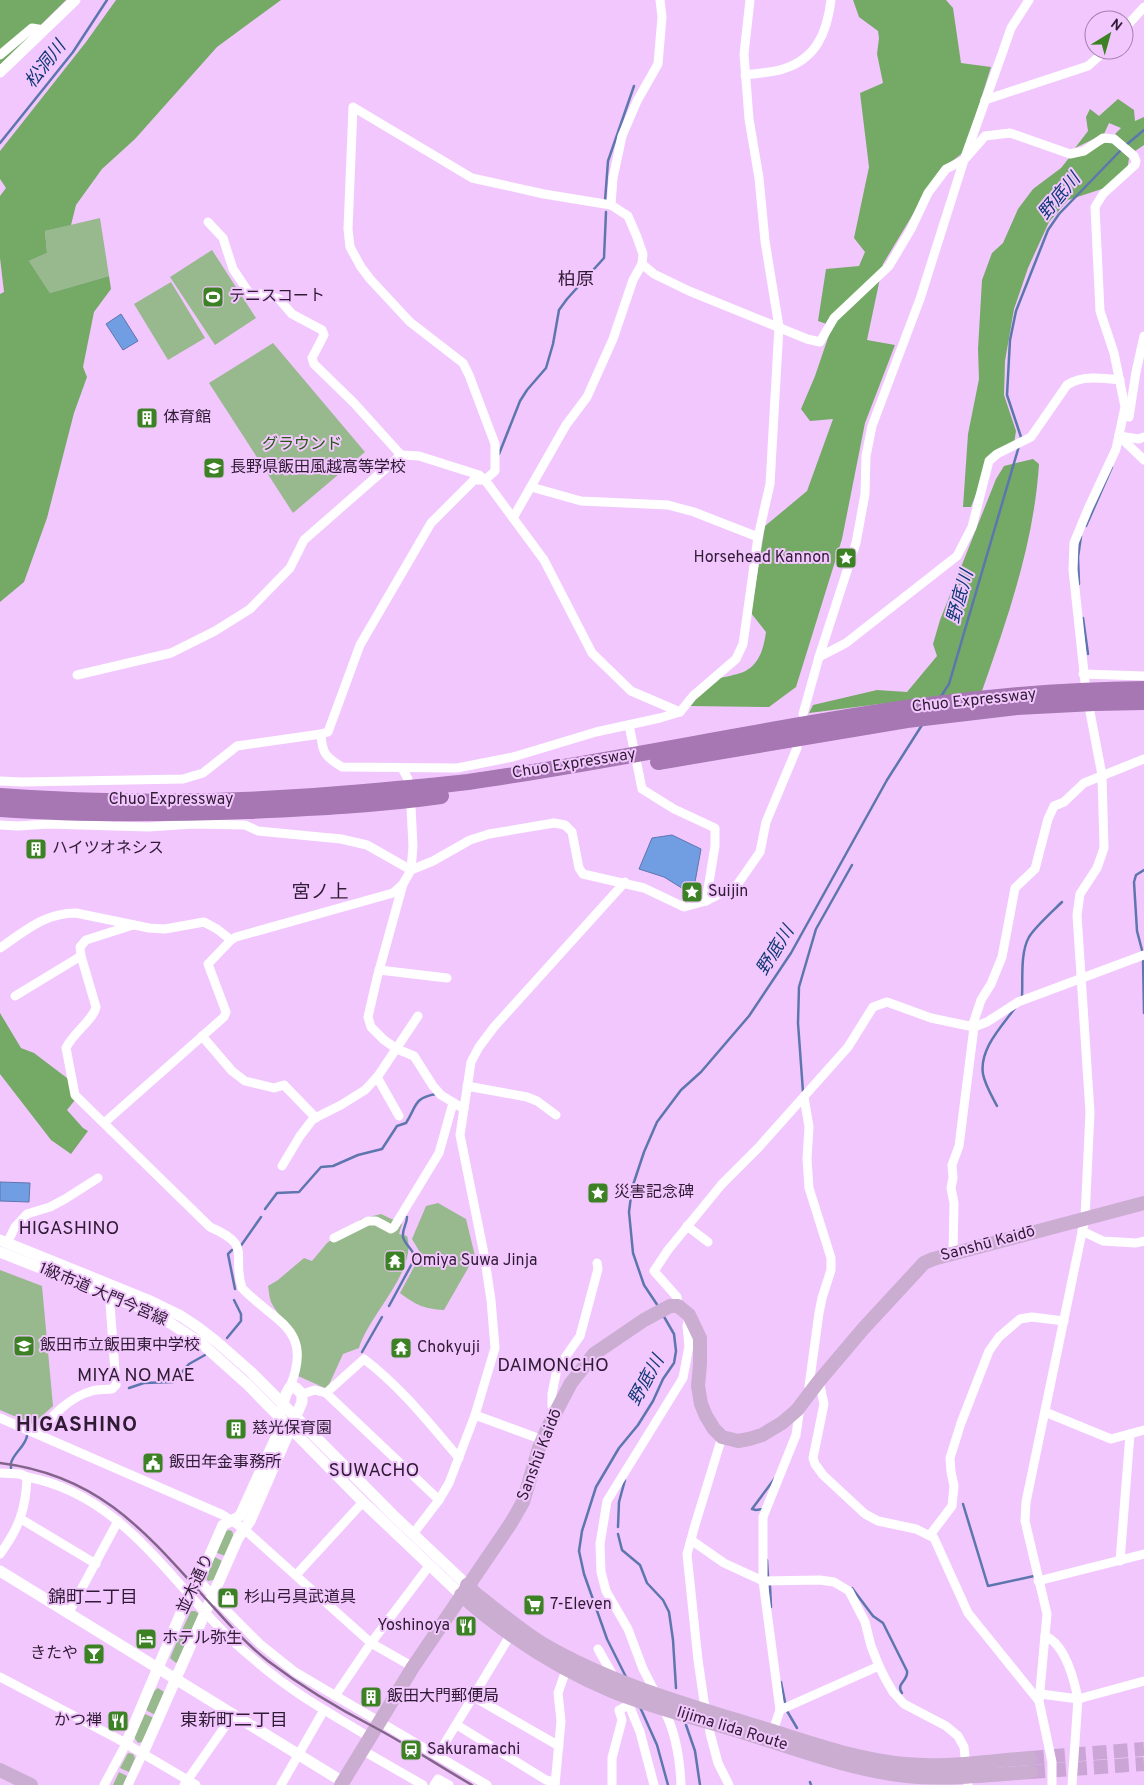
<svg xmlns="http://www.w3.org/2000/svg" width="1144" height="1785" font-family="Overpass,'Noto Sans JP',sans-serif">
	<style>
		.green { fill: #97b98d }
		.forest { fill: #74aa65 }
		.water { fill: #719de2; stroke: #5e76ae }
		.lines { fill: none; stroke-linecap: round; stroke-linejoin: round }
		.stream { stroke: #5e76ae; stroke-width: 2.5 }
		.primary-tunnel { stroke: #cba5d6; stroke-width: 14; stroke-dasharray: 14 7; stroke-linecap: butt }
		.minor { stroke: #fff; stroke-width: 9 }
		.tertiary { stroke: #fff; stroke-width: 11 }
		.primary { stroke: #caadd1; stroke-width: 14 }
		.motorway { stroke: #a677b3; stroke-width: 16 }
		.rail { stroke: #83658b; stroke-width: 2.5 }
		.labels { text-anchor: middle; dominant-baseline: central; stroke-width: 4; stroke-linejoin: round; paint-order: stroke }
		.poi-label { font-size: 16px; fill: #301b35; stroke: #f2c7fe; text-anchor: start }
		.park-label { font-size: 16px; fill: #275a14; stroke: #f2c7fe }
		.street-label { font-size: 16px; fill: #301b35; stroke: #f2c7fe }
		.water-label { font-size: 18px; font-style: italic; fill: #103976; stroke: #f2c7fe }
		.neighbourhood-label { font-size: 18px; fill: #301b35; stroke: #f2c7fe }
		.quarter-label { font-size: 19px; fill: #301b35; stroke: #f2c7fe }
		.district-label { font-size: 21px; font-weight: bold; letter-spacing: 1px; fill: #301b35; stroke: #f2c7fe }
	</style>
	<rect width="100%" height="100%" fill="#f2c7fe"/>
	<g class="green">
		<path d="M100 218 109 276 50 293 29 261 47 253 45 231Z"/>
		<path d="M212 250 256 318 215 345 170 277Z"/>
		<path d="M171 282 205 338 168 360 134 304Z"/>
		<path d="M273 343 365 452 293 513 209 383Z"/>
		<path d="M438 1203 466 1219 475 1256 444 1310C424 1309 416 1305 400 1293L421 1254 412 1239 426 1206Z"/>
		<path d="M381 1214 402 1224 399 1234 407 1236C418 1270 368 1316 359 1348L343 1354 327 1389 298 1376C299 1366 303 1355 300 1344 295 1328 278 1317 271 1302 269 1297 269 1291 268 1286L278 1280 304 1258 312 1261 327 1243 361 1219Z"/>
		<path d="M0 1270 42 1286 53 1406 33 1424 0 1410Z"/>
		<path d="M229 1530 232 1531 234 1537 225 1556 215 1552 226 1531Z"/>
		<path d="M213 1556 222 1561 214 1580 208 1581 205 1577Z"/>
		<path d="M191 1611H195L199 1614 191 1636 181 1632Z"/>
		<path d="M179 1637 189 1641 178 1662 176 1663 170 1658Z"/>
		<path d="M158 1688 164 1692 155 1715 146 1710 154 1691Z"/>
		<path d="M145 1714 154 1718 142 1742 138 1743 134 1737Z"/>
		<path d="M128 1753 133 1754 135 1758 129 1772 120 1768Z"/>
		<path d="M119 1772 127 1776 123 1785H113Z"/>
	</g>
	<g class="forest">
		<path d="M0 0H66L0 65Z"/>
		<path d="M116 0H281L217 47 135 139 102 169 76 205 71 225 45 231 47 253 29 261 50 293 109 276 111 289 94 312 83 367 87 377 74 413 47 518 24 582 0 602V294L4 292 0 258V196L6 188 0 179V151L86 42Z"/>
		<path d="M853 0H946L953 8 961 63 991 67 964 152 939 171 883 264 867 340 895 345 865 423 842 539 796 687 769 707 690 706C697 697 705 686 714 680 719 677 728 677 733 675 757 671 763 653 766 632L751 613 765 526 807 491 833 419 810 421 801 409 815 376 832 326 818 321 826 269 859 266 865 252 854 238 869 167 860 93 883 83 877 54 879 38 878 31 859 17Z"/>
		<path d="M1118 99 1134 110 1135 121 1144 117V145L1135 151 1115 134 1121 128 1109 123 1104 134 1075 148 1088 131 1086 117 1090 109 1099 116Z"/>
		<path d="M1107 142 1112 143 1129 158 1127 171 1108 187 1068 200 1049 222 1028 268 1014 309 1005 361 1004 395 1016 431 1014 444 991 455 971 507H963L968 434 979 379 978 349 982 280 992 253 1003 243 1018 209 1033 189 1061 168 1069 158Z"/>
		<path d="M1033 459 1039 464C1034 543 1008 617 982 691L809 713 813 705 877 690 907 692 937 656 933 644 940 620 996 479 1004 466Z"/>
		<path d="M0 1013 21 1048 34 1053 71 1081 79 1095 67 1110 83 1128 88 1131 71 1154 51 1140 0 1074Z"/>
	</g>
	<g class="water">
		<path d="M121 314 138 341 123 350 106 324Z"/>
		<path d="M672 835 701 849 695 882 685 890 664 877 639 869 652 838Z"/>
		<path d="M0 1182 30 1183 29 1202 0 1201Z"/>
	</g>
	<g class="lines">
		<g class="stream">
			<path d="M0 143 73 52 107 0"/>
			<path d="M1126 145 1144 130"/>
			<path d="M605 201 608 161 634 86"/>
			<path d="M1020 440 1021 437 1007 395 1010 340 1016 311 1048 230 1059 214 1122 149"/>
			<path d="M499 454 520 401 527 390 546 368 553 344 559 310 567 299 604 258 606 212"/>
			<path d="M1086 526 1112 467"/>
			<path d="M1079 584 1078 557 1081 536"/>
			<path d="M1083 618 1088 654"/>
			<path d="M940 698 949 684 1019 446"/>
			<path d="M1142 950 1137 931 1134 882 1136 875 1144 870"/>
			<path d="M1143 958 1144 1013"/>
			<path d="M1022 997C1023 979 1020 953 1029 937 1036 926 1052 912 1062 902"/>
			<path d="M803 1092 798 1023 799 987 816 929 852 865"/>
			<path d="M997 1106C992 1096 985 1085 983 1074 979 1049 1002 1026 1015 1008"/>
			<path d="M265 1209 277 1193 299 1192 321 1167 333 1166 358 1155 382 1149 397 1126 406 1123C417 1106 413 1098 436 1094"/>
			<path d="M240 1247 261 1217"/>
			<path d="M232 1250 228 1254 235 1289"/>
			<path d="M389 1306 415 1258C414 1250 405 1245 403 1237 402 1229 407 1224 407 1217"/>
			<path d="M658 1306 644 1285 633 1253 629 1212 632 1188 644 1152 657 1122 681 1090 701 1072 749 1016 791 953 887 780 922 725"/>
			<path d="M227 1338 241 1321V1314L234 1300"/>
			<path d="M362 1352 382 1317"/>
			<path d="M129 1388 144 1383 173 1382 189 1364 205 1355"/>
			<path d="M11 1463C14 1452 25 1447 27 1436"/>
			<path d="M11 1468V1465"/>
			<path d="M963 1504 988 1586 1034 1576"/>
			<path d="M763 1509 756 1510 752 1509 775 1478"/>
			<path d="M618 1527 619 1502 625 1480"/>
			<path d="M618 1534 622 1550 640 1565 647 1583 663 1600 669 1612 673 1640 676 1688"/>
			<path d="M767 1560 768 1577"/>
			<path d="M770 1586 771 1607"/>
			<path d="M852 1588 873 1616 883 1623 907 1671C909 1680 895 1684 902 1693"/>
			<path d="M627 1679 607 1639 584 1574 579 1551 582 1531 596 1487 619 1448 638 1425 653 1401 663 1379 674 1363 676 1351 674 1334 663 1315"/>
			<path d="M781 1682 785 1702"/>
			<path d="M640 1707 657 1745 668 1785"/>
			<path d="M787 1711 797 1728"/>
			<path d="M686 1725 695 1751 700 1785"/>
			<path d="M810 1782 811 1785"/>
		</g>
		<g class="primary-tunnel">
			<path d="M1030 1758 1144 1749"/>
			<path d="M1031 1772 1144 1764"/>
		</g>
		<g class="minor">
			<path d="M1124 29 1144 7"/>
			<path d="M0 55 32 28 44 30"/>
			<path d="M745 75C757 73 772 73 783 69 816 59 827 33 831 0"/>
			<path d="M985 100 1088 66 1106 50"/>
			<path d="M611 205 613 178 622 136 637 101 658 64 662 17 660 0"/>
			<path d="M208 222 223 238 233 269 249 293 263 294 279 299 292 314 322 330 324 335 312 358 314 364 354 403 401 455"/>
			<path d="M642 264 654 274 689 291 807 339 820 342 834 318 889 266 911 229 928 193 946 169 964 160 985 136 1010 133 1070 154 1084 151 1103 138 1114 139 1134 156 1136 161 1135 165 1103 194 1095 207 1100 311 1114 353 1125 407 1116 449 1088 509 1074 543 1073 570 1085 682"/>
			<path d="M1129 417 1136 372 1144 336"/>
			<path d="M1119 436 1144 460"/>
			<path d="M1119 436 1139 439 1144 437"/>
			<path d="M531 487 581 501 668 505 694 512 758 537"/>
			<path d="M819 657 846 643 957 556 972 527 989 461 997 454 1031 437 1067 385C1082 375 1103 378 1120 380"/>
			<path d="M1083 674 1144 676"/>
			<path d="M77 675 171 653 215 631 250 609 290 568 304 540 401 455 419 456 479 475 485 480 544 560 592 653 631 691 680 712"/>
			<path d="M803 714 819 657 856 543 865 494 866 456 872 426 920 299 964 160 1003 51 1011 28 1029 0"/>
			<path d="M629 725 642 789 674 809 715 828V846L706 901"/>
			<path d="M321 734 328 732 360 645 431 523 474 480H485L495 471V444L469 375 463 363 410 322 370 279 361 267 350 247 348 229 353 107 472 178 544 194 611 205 628 216 637 237 643 254 642 264 633 280 613 339 587 397 566 425 513 518"/>
			<path d="M402 768 408 779"/>
			<path d="M0 781 23 782 183 779 203 773 237 746 321 734C322 754 326 757 342 767L457 768 513 757 596 732 660 718 680 712 693 696 736 659 743 644 758 537 770 484 779 327 765 241 759 178 749 119 744 54 750 0"/>
			<path d="M411 807 413 846 411 870 403 884 377 978 368 1017 371 1027 384 1040 397 1049 414 1056 433 1086 441 1095 464 1109"/>
			<path d="M0 825 18 826 48 824 148 827 193 824 245 825 258 831 341 839 367 845 411 870"/>
			<path d="M411 870 433 861 470 840 489 834 554 823 565 825 572 832 579 868 583 874 644 888 684 907 706 901 737 885 760 852 766 822 797 748"/>
			<path d="M133 925 86 940 80 947 81 956 96 1007C94 1019 73 1033 66 1048L75 1095 210 1227C254 1246 231 1254 242 1288 275 1323 314 1328 290 1387"/>
			<path d="M0 948C25 931 44 913 76 913L149 928 165 929 204 922 217 929 231 940"/>
			<path d="M379 970 447 978"/>
			<path d="M15 996 81 956"/>
			<path d="M972 1027 981 1000 991 984 1002 957 1015 888 1035 869 1048 819 1054 806 1064 802 1084 783 1144 759"/>
			<path d="M202 1036 232 1071 245 1081 274 1088 284 1085 316 1118"/>
			<path d="M377 1077 399 1116"/>
			<path d="M467 1086 527 1097 537 1101 556 1115"/>
			<path d="M804 1097 809 1127 807 1159 809 1188 831 1258V1270L822 1298 819 1313 809 1386 811 1392"/>
			<path d="M104 1123 224 1017 226 1012 208 964 231 940 236 937 393 893 403 884"/>
			<path d="M282 1166 300 1136 313 1119 341 1105 365 1090 378 1076 418 1016"/>
			<path d="M687 1226 708 1242"/>
			<path d="M1082 1231 1103 1241 1136 1243 1144 1241"/>
			<path d="M334 1238 368 1221H376L391 1229 394 1227 439 1153 453 1103"/>
			<path d="M7 1243 15 1227 27 1214 50 1207 65 1199 98 1178"/>
			<path d="M953 1254 954 1203 951 1188 953 1178 952 1165 959 1146 974 1027"/>
			<path d="M678 1306 677 1297 654 1271 668 1250 722 1184 759 1147 848 1047 873 1007 887 1002 931 1018 974 1027 987 1022 1018 1002 1144 955"/>
			<path d="M819 1381 824 1404 813 1458 815 1464 823 1475 865 1514 878 1521 916 1529 934 1538 968 1613 1039 1701"/>
			<path d="M326 1393 439 1500"/>
			<path d="M302 1394 315 1390 326 1393 364 1359C401 1387 429 1423 459 1458"/>
			<path d="M1045 1412 1111 1439 1144 1430"/>
			<path d="M555 1413 552 1406V1394L557 1369 580 1336 598 1269 597 1263"/>
			<path d="M475 1415 543 1440"/>
			<path d="M0 1418 223 1515 244 1529 371 1643 413 1667"/>
			<path d="M38 1434C52 1416 69 1397 92 1391 98 1389 105 1390 112 1389L116 1385 110 1304 112 1297"/>
			<path d="M722 1437 695 1525 687 1554 698 1660 704 1701 709 1722 710 1733 718 1763 729 1785"/>
			<path d="M0 1473 20 1474 27 1477"/>
			<path d="M21 1519 96 1564"/>
			<path d="M413 1534 439 1500 449 1483 475 1415 495 1348 491 1300 484 1254 460 1135 471 1062 479 1047 494 1027 625 882"/>
			<path d="M930 1535 952 1506 954 1486 951 1472 950 1458 961 1423 989 1351 999 1337 1020 1319 1032 1317 1064 1321"/>
			<path d="M691 1540 724 1563 763 1581 820 1580 834 1582 849 1591 865 1622 871 1646 879 1666 886 1680 893 1692 904 1704 946 1726 958 1736 964 1747 968 1785"/>
			<path d="M0 1554C19 1528 26 1509 27 1477 124 1495 170 1583 236 1644 254 1660 272 1675 292 1689 317 1707 344 1721 369 1737"/>
			<path d="M1120 1561 1130 1434"/>
			<path d="M296 1575 363 1502"/>
			<path d="M199 1580 218 1602 260 1644 295 1672 487 1785"/>
			<path d="M1038 1581 1144 1554"/>
			<path d="M68 1614 118 1521"/>
			<path d="M1045 1636C1065 1644 1074 1679 1078 1699L1072 1785"/>
			<path d="M598 1649 615 1679"/>
			<path d="M0 1677 118 1739 196 1785"/>
			<path d="M656 1694 643 1669 628 1629 606 1591 601 1572 600 1544 607 1501 683 1378 689 1346 687 1326 689 1318"/>
			<path d="M1041 1694 1078 1699 1144 1681"/>
			<path d="M335 1696 371 1643 429 1566"/>
			<path d="M474 1697 559 1746"/>
			<path d="M629 1705 640 1732 654 1785"/>
			<path d="M663 1708C676 1732 680 1758 681 1785"/>
			<path d="M780 1710 879 1666"/>
			<path d="M457 1725 546 1780 555 1782"/>
			<path d="M773 1731 780 1710 763 1581V1517L796 1435 799 1414 797 1410"/>
			<path d="M362 1750 423 1785"/>
			<path d="M437 1756 511 1634"/>
			<path d="M104 1785 126 1744"/>
			<path d="M128 1785 143 1753"/>
			<path d="M184 1785 233 1715"/>
			<path d="M281 1785 324 1710"/>
			<path d="M434 1785 438 1779 449 1785"/>
			<path d="M555 1785 561 1721 558 1693 566 1670"/>
			<path d="M612 1785V1758L622 1720 619 1710 629 1705 624 1695"/>
			<path d="M1052 1785V1762L1039 1701 1047 1614 1025 1521 1026 1502 1085 1218 1090 1112 1077 915 1080 894 1097 868 1104 848 1102 775 1090 712"/>
		</g>
		<g class="tertiary">
			<path d="M0 72 75 0"/>
			<path d="M0 1240 148 1300 181 1316 199 1328 217 1342 251 1372 393 1515 467 1585"/>
			<path d="M0 1252 141 1308 170 1323 201 1343 248 1385 363 1502 461 1595"/>
			<path d="M0 1571 343 1782"/>
			<path d="M126 1744 189 1594 199 1580 223 1525 240 1516 278 1433 279 1417 286 1394 290 1387 296 1388 302 1394V1402L250 1521 238 1538 143 1753"/>
		</g>
		<g class="primary">
			<path d="M467 1585 476 1594C498 1611 520 1630 543 1644 613 1685 692 1706 769 1730 814 1744 859 1760 905 1764 945 1768 989 1761 1030 1758"/>
			<path d="M461 1595C506 1635 558 1669 614 1692 657 1709 704 1720 748 1734 799 1750 852 1770 906 1776 947 1780 989 1775 1031 1772"/>
			<path d="M0 1770 31 1785"/>
			<path d="M341 1785 413 1667 511 1523 523 1502 539 1448 549 1425 571 1383 594 1354 644 1320 670 1306H678L689 1315 700 1338V1364L698 1386 701 1404 706 1416 714 1429 722 1437 738 1441 749 1439 762 1435 782 1423 797 1410 819 1381 863 1329 924 1263 933 1259 1144 1203"/>
		</g>
		<g class="motorway">
			<path d="M658 762 907 720 1017 707 1094 703 1144 702"/>
			<path d="M0 796C121 805 244 803 364 792 399 789 434 786 468 782 617 761 764 728 913 707 989 696 1067 690 1144 689"/>
			<path d="M0 809C82 815 165 814 248 811 312 808 377 805 441 796"/>
		</g>
		<path class="rail" d="M0 1463C98 1475 144 1530 206 1599 226 1621 245 1643 268 1661 301 1686 337 1708 374 1727 406 1744 439 1766 472 1785"/>
	</g>
	<defs>
		<g id="stadium-square" transform="scale(1.125)"><rect x="-9" y="-9" width="18" height="18" rx="4" fill="#3d8125" stroke="#f2c7fe"/><path d="M0-5a6.5 5 0 1 0 0 10a6.5 5 0 1 0 0-10ZM-3.5-1.8h7v3.6h-7Z" fill="#fff"/></g>
		<g id="building-square" transform="scale(1.125)"><rect x="-9" y="-9" width="18" height="18" rx="4" fill="#3d8125" stroke="#f2c7fe"/><path d="M-4-6H4V6H1V3H-1V6H-4ZM-2.5-4.3h1.7v1.8h-1.7ZM.8-4.3h1.7v1.8H.8ZM-2.5-1h1.7V.8h-1.7ZM.8-1h1.7V.8H.8Z" fill="#fff"/></g>
		<g id="school-square" transform="scale(1.125)"><rect x="-9" y="-9" width="18" height="18" rx="4" fill="#3d8125" stroke="#f2c7fe"/><path d="M0-5L7-2L0 1L-7-2ZM-4 1L0 2.5L4 1V4Q0 6-4 4Z" fill="#fff"/></g>
		<g id="sight-square" transform="scale(1.125)"><rect x="-9" y="-9" width="18" height="18" rx="4" fill="#3d8125" stroke="#f2c7fe"/><path d="M0-6L1.8-2.2L6-1.7L2.9 1.2L3.7 5.4L0 3.3L-3.7 5.4L-2.9 1.2L-6-1.7L-1.8-2.2Z" fill="#fff"/></g>
		<g id="temple-square" transform="scale(1.125)"><rect x="-9" y="-9" width="18" height="18" rx="4" fill="#3d8125" stroke="#f2c7fe"/><path d="M0-6L5-2H3V0L6.5 2.5H4V6H1.5V3h-3V6H-4V2.5H-6.5L-3 0V-2H-5Z" fill="#fff"/></g>
		<g id="civic-square" transform="scale(1.125)"><rect x="-9" y="-9" width="18" height="18" rx="4" fill="#3d8125" stroke="#f2c7fe"/><path d="M-.6-6.5H3V-4.5H.6V-3L4-1V1h2V6H-6V1h2V-1L-.6-3ZM-1.2 2.5V6h2.4V2.5Z" fill="#fff"/></g>
		<g id="shop-square" transform="scale(1.125)"><rect x="-9" y="-9" width="18" height="18" rx="4" fill="#3d8125" stroke="#f2c7fe"/><path d="M-5-2.5h2.3a2.7 3.5 0 0 1 5.4 0H5L5.5 6h-11ZM-1.5-2.5h3a1.5 2.3 0 0 0-3 0Z" fill="#fff"/></g>
		<g id="supermarket-square" transform="scale(1.125)"><rect x="-9" y="-9" width="18" height="18" rx="4" fill="#3d8125" stroke="#f2c7fe"/><path d="M-6-5.5h2.5l.6 2H6L4.5 2H-2.5L-4.4-4H-6ZM-1.5 3.2a1.3 1.3 0 1 0 .1 0ZM3 3.2a1.3 1.3 0 1 0 .1 0Z" fill="#fff"/></g>
		<g id="restaurant-square" transform="scale(1.125)"><rect x="-9" y="-9" width="18" height="18" rx="4" fill="#3d8125" stroke="#f2c7fe"/><path d="M-5-6h1v4h1v-4h1v4h1v-4h1v5L-1.5 .5V6h-2V.5L-5-1ZM5-6V6H3V1.5H1.5Q1.5-4 5-6Z" fill="#fff"/></g>
		<g id="hotel-square" transform="scale(1.125)"><rect x="-9" y="-9" width="18" height="18" rx="4" fill="#3d8125" stroke="#f2c7fe"/><path d="M-6-4.5h1.5V1H6V5H4.5V3h-9V5H-6ZM-4 0a1.8 1.8 0 1 1 3.6 0ZM.5 0V-2.5h3Q6-2.5 6 0Z" fill="#fff"/></g>
		<g id="bar-square" transform="scale(1.125)"><rect x="-9" y="-9" width="18" height="18" rx="4" fill="#3d8125" stroke="#f2c7fe"/><path d="M-6-5H6L.8 .8V4.5H3.5V6h-7V4.5H-.8V.8Z" fill="#fff"/></g>
		<g id="station-square" transform="scale(1.125)"><rect x="-9" y="-9" width="18" height="18" rx="4" fill="#3d8125" stroke="#f2c7fe"/><path d="M-3-6H3Q5-6 5-4V2Q5 4 3 4L4.5 6H3L1.5 4h-3L-3 6H-4.5L-3 4Q-5 4-5 2V-4Q-5-6-3-6ZM-3.5-4v3h7v-3ZM-3.5 1v1.5H-2V1ZM2 1v1.5H3.5V1Z" fill="#fff"/></g>
	</defs>
	<g fill-rule="evenodd">
		<use href="#stadium-square" x="213" y="297"/>
		<use href="#building-square" x="147" y="418"/>
		<use href="#school-square" x="214" y="468"/>
		<use href="#sight-square" x="846" y="558"/>
		<use href="#building-square" x="36" y="849"/>
		<use href="#sight-square" x="692" y="892"/>
		<use href="#sight-square" x="598" y="1193"/>
		<use href="#temple-square" x="395" y="1261"/>
		<use href="#school-square" x="24" y="1346"/>
		<use href="#temple-square" x="401" y="1348"/>
		<use href="#building-square" x="236" y="1429"/>
		<use href="#civic-square" x="153" y="1463"/>
		<use href="#shop-square" x="228" y="1598"/>
		<use href="#supermarket-square" x="534" y="1605"/>
		<use href="#restaurant-square" x="466" y="1626"/>
		<use href="#hotel-square" x="146" y="1639"/>
		<use href="#bar-square" x="94" y="1654"/>
		<use href="#building-square" x="371" y="1697"/>
		<use href="#restaurant-square" x="118" y="1721"/>
		<use href="#station-square" x="411" y="1750"/>
	</g>
	<g class="labels">
		<g class="poi-label">
			<text x="229" y="297">テニスコート</text>
			<text x="163" y="418">体育館</text>
			<text x="230" y="468">長野県飯田風越高等学校</text>
			<text x="830" y="558" text-anchor="end">Horsehead Kannon</text>
			<text x="52" y="849">ハイツオネシス</text>
			<text x="708" y="892">Suijin</text>
			<text x="614" y="1193">災害記念碑</text>
			<text x="411" y="1261">Omiya Suwa Jinja</text>
			<text x="40" y="1346">飯田市立飯田東中学校</text>
			<text x="417" y="1348">Chokyuji</text>
			<text x="252" y="1429">慈光保育園</text>
			<text x="169" y="1463">飯田年金事務所</text>
			<text x="244" y="1598">杉山弓具武道具</text>
			<text x="550" y="1605">7-Eleven</text>
			<text x="450" y="1626" text-anchor="end">Yoshinoya</text>
			<text x="162" y="1639">ホテル弥生</text>
			<text x="78" y="1654" text-anchor="end">きたや</text>
			<text x="387" y="1697">飯田大門郵便局</text>
			<text x="102" y="1721" text-anchor="end">かつ禅</text>
			<text x="427" y="1750">Sakuramachi</text>
		</g>
		<g class="park-label">
			<text x="302" y="445">グラウンド</text>
		</g>
		<g class="street-label">
			<text transform="translate(974 701) rotate(-6)">Chuo Expressway</text>
			<text transform="translate(574 764) rotate(-9)">Chuo Expressway</text>
			<text x="171" y="800">Chuo Expressway</text>
			<text transform="translate(988 1244) rotate(-15)">Sanshū Kaidō</text>
			<text transform="translate(103 1295) rotate(23)">1級市道 大門今宮線</text>
			<text transform="translate(540 1455) rotate(-69)">Sanshū Kaidō</text>
			<text transform="translate(196 1584) rotate(-65)">並木通り</text>
			<text transform="translate(732 1729) rotate(17)">Iijima Iida Route</text>
		</g>
		<g class="water-label">
			<text transform="translate(46 65) rotate(-52)">松洞川</text>
			<text transform="translate(1060 197) rotate(-50)">野底川</text>
			<text transform="translate(961 597) rotate(-74)">野底川</text>
			<text transform="translate(776 951) rotate(-58)">野底川</text>
			<text transform="translate(647 1381) rotate(-61)">野底川</text>
		</g>
		<g class="neighbourhood-label">
			<text x="576" y="280">柏原</text>
			<text x="93" y="1598">錦町二丁目</text>
			<text x="234" y="1721">東新町二丁目</text>
		</g>
		<g class="quarter-label">
			<text x="320" y="893">宮ノ上</text>
			<text x="69" y="1229">HIGASHINO</text>
			<text x="553" y="1366">DAIMONCHO</text>
			<text x="136" y="1376">MIYA NO MAE</text>
			<text x="374" y="1471">SUWACHO</text>
		</g>
		<g class="district-label">
			<text x="77" y="1425">HIGASHINO</text>
		</g>
	</g>
	<g transform="translate(1109 35) rotate(37)"><circle r="24" fill="#f2c7fe" stroke="#a482ae"/>
	<path d="M0-4L9 19L0 12L-9 19Z" fill="#3d8125"/>
	<text y="-8" font-size="14" font-weight="bold" text-anchor="middle" fill="#301b35">N</text>
	</g>
</svg>
